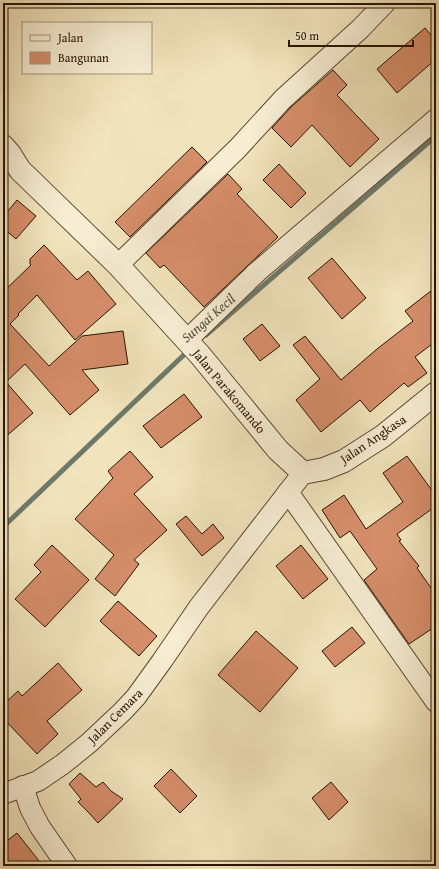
<svg xmlns="http://www.w3.org/2000/svg" width="439" height="869" font-family="'Gentium Book Plus',serif">
	<style>
		.lines { fill: none; stroke-linecap: round; stroke-linejoin: round }
		.stream { stroke: #6d7a6b; stroke-width: 5 }
		.building { fill: #d68e6a; stroke: #281300 }
		.minor-casing { stroke: #5a472f; stroke-width: 22 }
		.tertiary-casing { stroke: #5a472f; stroke-width: 24 }
		.minor { stroke: #f6edd3; stroke-width: 20 }
		.tertiary { stroke: #f6edd3; stroke-width: 22 }
		.labels { text-anchor: middle; dominant-baseline: central; stroke-width: 3; stroke-linejoin: round; paint-order: stroke }
		.street-label { font-size: 13px; fill: #281300; stroke: #f6edd3 }
		.water-label { font-size: 14px; font-style: italic; fill: #504f3e; stroke: #f6edd3 }
	</style>
	<rect width="100%" height="100%" fill="#f1e4bc"/>
	<filter id="stains"><feTurbulence type="fractalNoise" baseFrequency=".005" numOctaves="4"/><feColorMatrix values="0 0 0 0 .2 0 0 0 0 .09 0 0 0 0 .02 0 0 0 .5 -.17"/></filter>
	<radialGradient id="worn" r=".72"><stop offset=".6" stop-color="#630" stop-opacity="0"/><stop offset="1" stop-color="#630" stop-opacity=".3"/></radialGradient>
	<g class="lines">
		<g class="stream">
			<path d="M206 335 436 136"/>
			<path d="M3 527 189 350"/>
		</g>
	</g>
	<g class="building">
		<path d="M425 28 436 41V59L397 93 377 69Z"/>
		<path d="M333 70 347 85 337 95 379 139 350 167 312 125 291 147 272 128 291 107Z"/>
		<path d="M192 147 207 162 130 237 115 222Z"/>
		<path d="M279 164 306 193 291 208 263 180Z"/>
		<path d="M228 174 242 189 237 194 278 237 204 307 164 265 160 268 146 253Z"/>
		<path d="M17 200 36 216 16 239 3 228V217Z"/>
		<path d="M44 245 77 280 88 271 116 304 75 340 37 295 18 314 19 315 10 324 49 366 82 336 123 331 128 364 82 370 99 390 70 415 25 364 6 382 33 413 3 439V292L31 265 30 264V259Z"/>
		<path d="M332 258 366 298 342 319 308 278Z"/>
		<path d="M436 287V341L415 357 427 373 408 387 404 383 370 412 360 400 321 432 296 400 320 379 293 345 305 336 341 380 377 349 413 321 405 311Z"/>
		<path d="M262 324 280 346 260 361 243 339Z"/>
		<path d="M184 394 202 417 161 448 143 426Z"/>
		<path d="M130 451 153 477 134 494 167 530 134 560 139 564 115 596 95 579 114 555 75 519 113 478 108 471Z"/>
		<path d="M407 456 436 496V506L397 534 401 540 399 541 419 566 417 568 436 595V626L409 644 364 580 377 569 350 531 340 538 322 510 344 495 366 529 403 502 383 473Z"/>
		<path d="M186 516 202 534 213 524 224 538 202 556 176 524Z"/>
		<path d="M52 545 89 580 45 627 15 599 41 572 34 565Z"/>
		<path d="M301 545 328 579 303 599 276 566Z"/>
		<path d="M118 601 157 636 139 656 100 621Z"/>
		<path d="M352 627 365 643 335 667 322 651Z"/>
		<path d="M256 631 298 668 260 712 218 675Z"/>
		<path d="M58 663 82 690 47 721 58 734 37 754 3 718V705L18 691 22 696Z"/>
		<path d="M171 769 197 796 180 813 154 786Z"/>
		<path d="M80 773 96 787 103 782 111 791 123 799 98 823 89 813 78 802 81 799 69 784Z"/>
		<path d="M331 782 348 802 329 820 312 798Z"/>
		<path d="M17 833 43 866H3V844Z"/>
	</g>
	<g class="lines">
		<g class="minor-casing">
			<g id="minor">
				<path d="M118 265 238 148 283 99 360 29 385 3"/>
				<path d="M187 340 257 272 436 119"/>
				<path d="M288 492 436 702"/>
				<path d="M23 786 30 808 40 827 67 866"/>
				<path d="M3 794 38 781 63 764 89 743 123 711 136 697 162 661 199 607 303 473"/>
			</g>
		</g>
		<g class="tertiary-casing">
			<path id="tertiary" d="M3 146 10 154 20 170 118 265 200 355 278 450 303 473 324 469 344 461 383 436 436 393"/>
		</g>
		<use href="#minor" class="minor"/>
		<use href="#tertiary" class="tertiary"/>
	</g>
	<g class="labels">
		<g class="street-label">
			<text transform="translate(229 391) rotate(50)">Jalan Parakomando</text>
			<text transform="translate(373 439) rotate(-34)">Jalan Angkasa</text>
			<text transform="translate(115 716) rotate(-45)">Jalan Cemara</text>
		</g>
		<g class="water-label">
			<text transform="translate(208 318) rotate(-41)">Sungai Kecil</text>
		</g>
	</g>
	<rect width="439" height="869" fill="none" stroke="#f1e4bc" stroke-width="16"/>
	<rect x="4" y="4" width="431" height="861" fill="none" stroke="#281300" stroke-width="2"/>
	<rect x="8" y="8" width="423" height="853" fill="none" stroke="#281300"/>
	<rect x="22" y="22" width="130" height="52" fill="#f6edd3" stroke="#a4967f"/>
	<rect x="30" y="35" width="20" height="6" fill="#f6edd3" stroke="#a4967f"/>
	<text x="58" y="42" font-size="12" fill="#281300">Jalan</text>
	<rect x="30" y="52" width="20" height="12" fill="#d68e6a" stroke="#a4967f"/>
	<text x="58" y="62" font-size="12" fill="#281300">Bangunan</text>
	<path d="M289 40v6h124v-6" fill="none" stroke="#281300" stroke-width="2"/>
	<text x="295" y="40" font-size="12" fill="#281300" stroke="#f6edd3" stroke-width="3" paint-order="stroke">50 m</text>
	<rect width="100%" height="100%" filter="url(#stains)"/>
	<rect width="100%" height="100%" fill="url(#worn)"/>
</svg>
